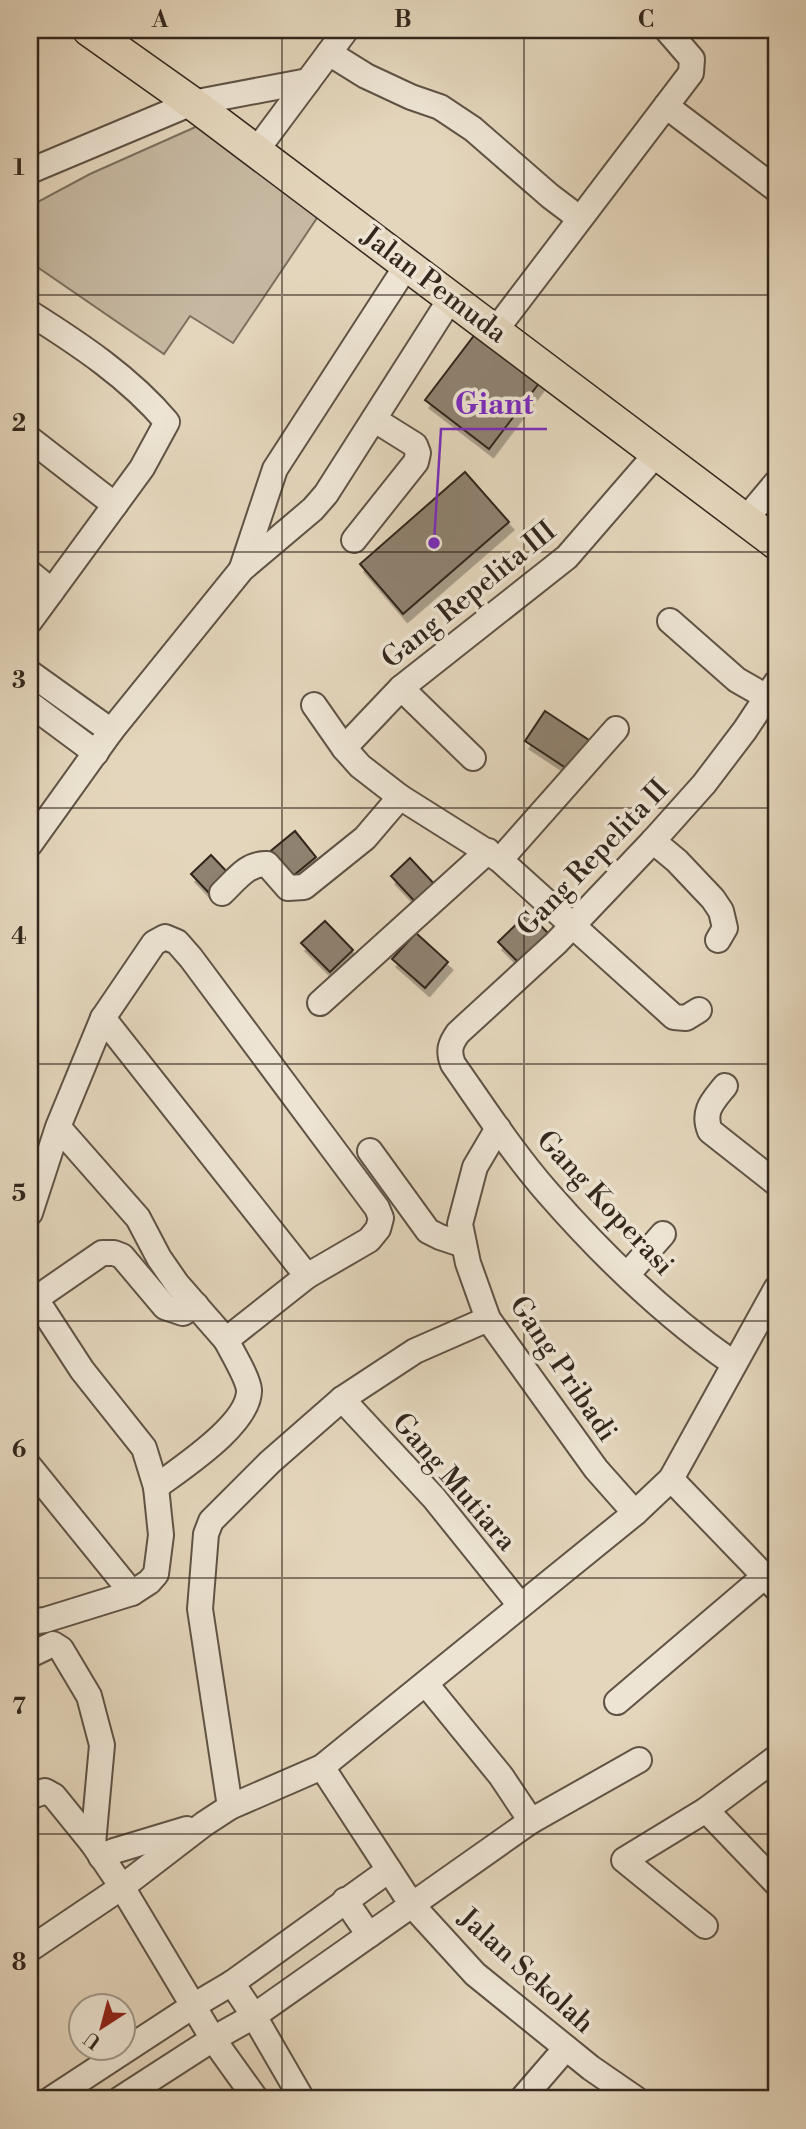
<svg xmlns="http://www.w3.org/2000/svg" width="806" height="2129" font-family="'Libre Bodoni',serif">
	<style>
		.green { fill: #c6b8a1; stroke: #7c705f; stroke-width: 2 }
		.building { fill: #8f8270; stroke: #33271d; stroke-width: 2; filter: url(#shadow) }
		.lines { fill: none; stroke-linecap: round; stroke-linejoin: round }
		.minor-casing { stroke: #5f5345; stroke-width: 28 }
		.major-casing { stroke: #33271d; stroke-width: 35 }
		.minor { stroke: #ede4d3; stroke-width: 24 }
		.major { stroke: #e4d6bc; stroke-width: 32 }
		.grid { fill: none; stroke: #33271d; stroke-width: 2; stroke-opacity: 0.55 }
		.labels { text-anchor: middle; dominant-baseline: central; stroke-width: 7; stroke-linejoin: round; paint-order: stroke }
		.street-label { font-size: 28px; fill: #33271d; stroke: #ede4d3 }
		.leader { fill: none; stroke: #7b2cbf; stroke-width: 2.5 }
		.callout-dot { fill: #7b2cbf; stroke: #ede4d3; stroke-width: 2.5 }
		.callout-label { font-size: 30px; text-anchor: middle; font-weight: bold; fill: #7b2cbf; stroke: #ede4d3; stroke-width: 7; stroke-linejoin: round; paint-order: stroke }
		.neatline { fill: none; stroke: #33271d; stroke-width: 2.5 }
		.grid-label { font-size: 23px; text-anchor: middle; font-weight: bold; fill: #33271d }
	</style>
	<defs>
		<filter id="shadow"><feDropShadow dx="4.5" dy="8" stdDeviation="0" flood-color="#0004"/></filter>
	</defs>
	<rect width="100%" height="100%" fill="#e4d6bc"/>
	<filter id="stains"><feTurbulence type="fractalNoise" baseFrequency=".00286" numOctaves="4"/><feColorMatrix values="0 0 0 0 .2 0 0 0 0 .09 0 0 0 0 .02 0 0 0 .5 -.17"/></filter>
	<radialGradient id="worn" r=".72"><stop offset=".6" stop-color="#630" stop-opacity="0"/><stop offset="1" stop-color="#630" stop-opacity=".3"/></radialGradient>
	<path class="green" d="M200 125 319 215 233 343 190 316 164 354 30 262V206L90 174Z"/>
	<g class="building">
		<path d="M476 333 540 382 489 449 425 400Z"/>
		<path d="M465 472 509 522 403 614 360 564Z"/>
		<path d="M545 711 592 742 572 772 525 741Z"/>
		<path d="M295 831 316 857 288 880 267 854Z"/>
		<path d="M211 855 230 875 210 894 191 874Z"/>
		<path d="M410 858 438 888 419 906 391 876Z"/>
		<path d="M528 913 548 933 518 962 498 942Z"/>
		<path d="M325 921 353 950 330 972 301 943Z"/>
		<path d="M416 933 448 962 425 988 392 959Z"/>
	</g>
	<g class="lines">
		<g class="minor-casing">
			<g id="minor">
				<path d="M329 53 366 76 411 97 440 107 473 129 550 196 579 218"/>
				<path d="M666 106 776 189"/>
				<path d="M256 151 346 30"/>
				<path d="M30 171 192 103 308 81"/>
				<path d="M30 313C79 344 129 377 167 422L142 468 30 621"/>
				<path d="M495 331 691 73 692 59 667 30"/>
				<path d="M30 439 115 505"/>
				<path d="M745 520 776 483"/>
				<path d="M354 540 416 462 418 453 415 445 375 420"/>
				<path d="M242 568 275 469 407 265"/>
				<path d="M30 573 52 591"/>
				<path d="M670 621 737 680 767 697"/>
				<path d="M30 673 111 731"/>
				<path d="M401 688 473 758"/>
				<path d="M30 704 96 753"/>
				<path d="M314 705 344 748 360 766 400 797 500 860 674 1017 686 1018 699 1010"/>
				<path d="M344 748 401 688 567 557 657 453"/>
				<path d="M653 841 677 861 713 899 721 911 725 928 718 940"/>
				<path d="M30 844 111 731 242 569 313 509 326 494 451 298"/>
				<path d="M500 860 616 729"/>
				<path d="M222 893C236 880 247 863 267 864L288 888 304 887 365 838 400 797"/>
				<path d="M320 1003 488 851"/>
				<path d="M103 1018 307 1276"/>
				<path d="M725 1086C713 1101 702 1111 710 1131L776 1183"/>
				<path d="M498 1128 475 1167 460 1224 468 1263 488 1319 596 1469 635 1513"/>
				<path d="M370 1151 428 1231 440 1237 464 1245"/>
				<path d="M30 1213 58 1127 103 1018 154 943 165 937 177 942 191 958 377 1208 381 1218 378 1229 369 1240 307 1276 226 1340 177 1284 159 1258 138 1218 58 1127"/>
				<path d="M627 1275 663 1234"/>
				<path d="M30 1295 43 1310 82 1370 144 1448 156 1487 161 1535 156 1574 149 1582 132 1593 45 1620 30 1622"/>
				<path d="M34 1300 102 1253H114L122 1256 165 1307 183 1313 196 1305"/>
				<path d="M733 1363C664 1315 603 1256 548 1193 513 1153 483 1107 453 1064 448 1051 450 1044 458 1033L556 943 653 841 704 784 745 730 776 683"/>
				<path d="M342 1399 434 1498 520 1605"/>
				<path d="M30 1467 132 1593"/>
				<path d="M671 1479 776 1588"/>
				<path d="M156 1487C181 1468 250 1424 249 1390 248 1378 232 1352 226 1340"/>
				<path d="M30 1655 53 1644 61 1649 89 1696 102 1745 93 1844"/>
				<path d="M426 1684 501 1776 531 1821"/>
				<path d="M617 1702 765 1576"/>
				<path d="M322 1767 412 1905 475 1974 591 2068 636 2099"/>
				<path d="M30 1797 45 1791 54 1796 93 1844 122 1887 213 2039 256 2099"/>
				<path d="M230 1807 200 1609 206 1534 211 1521 270 1462 342 1399 415 1351 488 1319"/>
				<path d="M706 1810 776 1883"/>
				<path d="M101 1857 114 1851 187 1829"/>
				<path d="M345 1900 369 1935"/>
				<path d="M705 1926 624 1860 706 1810 776 1758"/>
				<path d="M30 1949 122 1887 204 1824 230 1807 322 1767 635 1513 671 1479 776 1289"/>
				<path d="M232 1983 254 2016 302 2099"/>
				<path d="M51 2099 193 2006 232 1983 389 1870"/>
				<path d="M120 2099 213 2039 254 2016 531 1821 639 1760"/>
				<path d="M522 2099 566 2048"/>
			</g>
		</g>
		<g class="major-casing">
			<path id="major" d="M89 30 192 103 776 543"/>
		</g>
		<use href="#minor" class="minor"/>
		<use href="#major" class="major"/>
	</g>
	<path class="grid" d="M282 30V2099M524 30V2099M30 295H776M30 552H776M30 808H776M30 1064H776M30 1321H776M30 1578H776M30 1834H776"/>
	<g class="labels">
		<g class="street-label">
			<text transform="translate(434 285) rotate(37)">Jalan Pemuda</text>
			<text transform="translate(469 595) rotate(-39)">Gang Repelita III</text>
			<text transform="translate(593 858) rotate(-46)">Gang Repelita II</text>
			<text transform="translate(605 1203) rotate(47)">Gang Koperasi</text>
			<text transform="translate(563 1369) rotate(56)">Gang Pribadi</text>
			<text transform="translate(454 1482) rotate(49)">Gang Mutiara</text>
			<text transform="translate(526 1971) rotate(42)">Jalan Sekolah</text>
		</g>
	</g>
	<path class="leader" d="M434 543L441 429H547"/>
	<circle class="callout-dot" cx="434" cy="543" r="7"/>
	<g class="callout-label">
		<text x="494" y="414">Giant</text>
	</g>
	<rect width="806" height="2129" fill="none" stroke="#e4d6bc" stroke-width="77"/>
	<g transform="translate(102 2027) rotate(216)"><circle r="33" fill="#ede4d3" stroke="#a3988a" stroke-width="2"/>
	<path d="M0-5L12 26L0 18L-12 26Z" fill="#8f2418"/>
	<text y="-10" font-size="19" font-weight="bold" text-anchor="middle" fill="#33271d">U</text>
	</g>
	<rect x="38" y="38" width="730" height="2052" class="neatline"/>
	<g class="grid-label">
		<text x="160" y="27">A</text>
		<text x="403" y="27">B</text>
		<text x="646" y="27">C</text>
		<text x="19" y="175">1</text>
		<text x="19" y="431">2</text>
		<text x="19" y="688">3</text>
		<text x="19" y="944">4</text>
		<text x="19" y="1201">5</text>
		<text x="19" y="1457">6</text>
		<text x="19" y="1714">7</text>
		<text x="19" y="1970">8</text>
	</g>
	<rect width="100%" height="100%" filter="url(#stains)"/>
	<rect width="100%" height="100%" fill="url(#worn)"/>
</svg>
